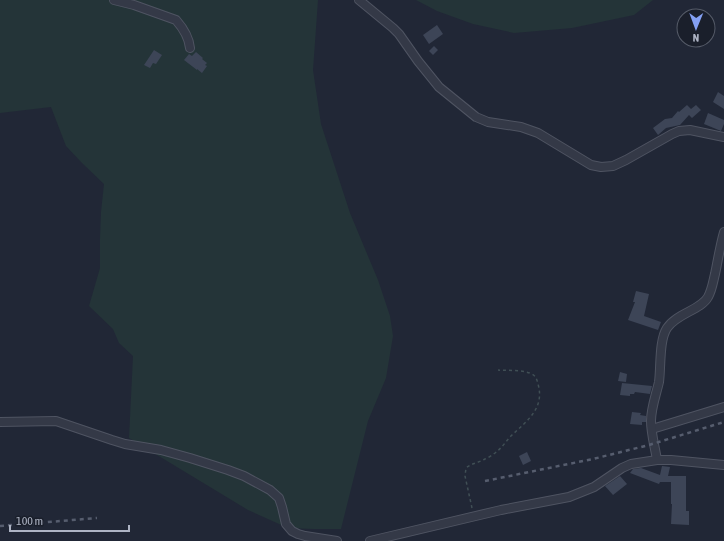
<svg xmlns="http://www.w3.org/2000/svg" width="724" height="541" font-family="'Asap Condensed',sans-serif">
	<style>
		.green { fill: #243438 }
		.building { fill: #3d4557 }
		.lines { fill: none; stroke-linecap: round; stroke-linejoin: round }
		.street-casing { stroke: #4f5462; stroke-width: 10 }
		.path { stroke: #404f55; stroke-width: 1.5; stroke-dasharray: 3 3; stroke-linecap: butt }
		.street { stroke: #343947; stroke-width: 8 }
		.rail { stroke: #565d6e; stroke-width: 2.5; stroke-dasharray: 4 4; stroke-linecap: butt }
	</style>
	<rect width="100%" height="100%" fill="#212736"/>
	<g class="green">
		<path d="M0 0H318L313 70 321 124 350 213 378 280 390 316 393 336 386 378 368 421 341 529H314L288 528 248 510 129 438 133 356 119 343 113 329 89 306 100 268V239L101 212 104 184 82 163 66 146 51 107 0 113Z"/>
		<path d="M416 0H653L634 15 572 28 514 33 473 24 437 11Z"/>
	</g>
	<g class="building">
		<path d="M437 25 443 34 429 44 423 35Z"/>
		<path d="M434 46 438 50 433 55 429 51Z"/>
		<path d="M154 50 162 55 156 64 153 63 150 68 144 65Z"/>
		<path d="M196 52 203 58 202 59 207 63 205 65 207 66 202 73 197 69V70L184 60 189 54 192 56Z"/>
		<path d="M718 92 724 96V109L713 102Z"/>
		<path d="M687 105 691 109 696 105 701 110 692 118 689 115 680 125 666 128 658 135 653 128 665 119 672 118 678 111 679 112Z"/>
		<path d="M708 113 724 120V124L721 131 704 124Z"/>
		<path d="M636 291 649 294 644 316 661 322 658 330 628 320 635 302H633Z"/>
		<path d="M620 372 627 374 626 382 618 381Z"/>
		<path d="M622 383 652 386 650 394 635 392 634 394H630V396L620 395Z"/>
		<path d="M632 412 641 413 640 415 646 416V422H642V425L630 424Z"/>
		<path d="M527 452 531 461 523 465 519 456Z"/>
		<path d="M662 466 670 467 668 476H686V511H689V525L671 524 672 504H671V482H660L659 484 630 473 633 469 641 468 660 475Z"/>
		<path d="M620 476 627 484 613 495 605 486Z"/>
	</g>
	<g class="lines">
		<g class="street-casing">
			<g id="street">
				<path d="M114 0 134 5 176 20C183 28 189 37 190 48"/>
				<path d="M359 0 393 28 399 34 418 61 439 87 476 117 488 122 521 127 538 133 591 165 601 167 613 166 626 160 672 134 679 131 690 130 724 137"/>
				<path d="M0 422 56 421 112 440 125 444 161 450 190 458 228 470 244 476 270 490 279 498 282 507 286 524 292 531 298 534 305 536 337 541"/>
				<path d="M652 429 724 407"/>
				<path d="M657 460C655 447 651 434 651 421 651 408 656 395 659 382 661 367 659 340 667 328 677 313 701 310 708 297 712 290 713 282 715 274 718 260 720 246 724 232"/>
				<path d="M370 541 501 510 569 497 594 487 622 468 631 464 657 460H671L724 465"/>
			</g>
		</g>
		<path class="path" d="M472 508 465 476 466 468C472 463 478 463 485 459 488 458 492 455 495 453 502 448 506 441 512 435 527 421 545 408 538 384 537 380 536 376 532 374 521 369 509 371 498 370"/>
		<use href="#street" class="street"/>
		<g class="rail">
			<path d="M485 481 593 459 649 445 724 422"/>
			<path d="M0 526 97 518"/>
		</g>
	</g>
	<g transform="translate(696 28) rotate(181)"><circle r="19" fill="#1a1f2b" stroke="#555b68"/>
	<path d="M0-3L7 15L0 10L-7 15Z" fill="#84a0f3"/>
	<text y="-6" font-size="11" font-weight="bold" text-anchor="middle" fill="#aeb4c4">N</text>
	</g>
	<path d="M10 525v6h119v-6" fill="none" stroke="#aeb4c4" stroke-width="2"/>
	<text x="16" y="525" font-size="12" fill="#aeb4c4" stroke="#1a1f2b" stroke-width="3" paint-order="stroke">100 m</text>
</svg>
